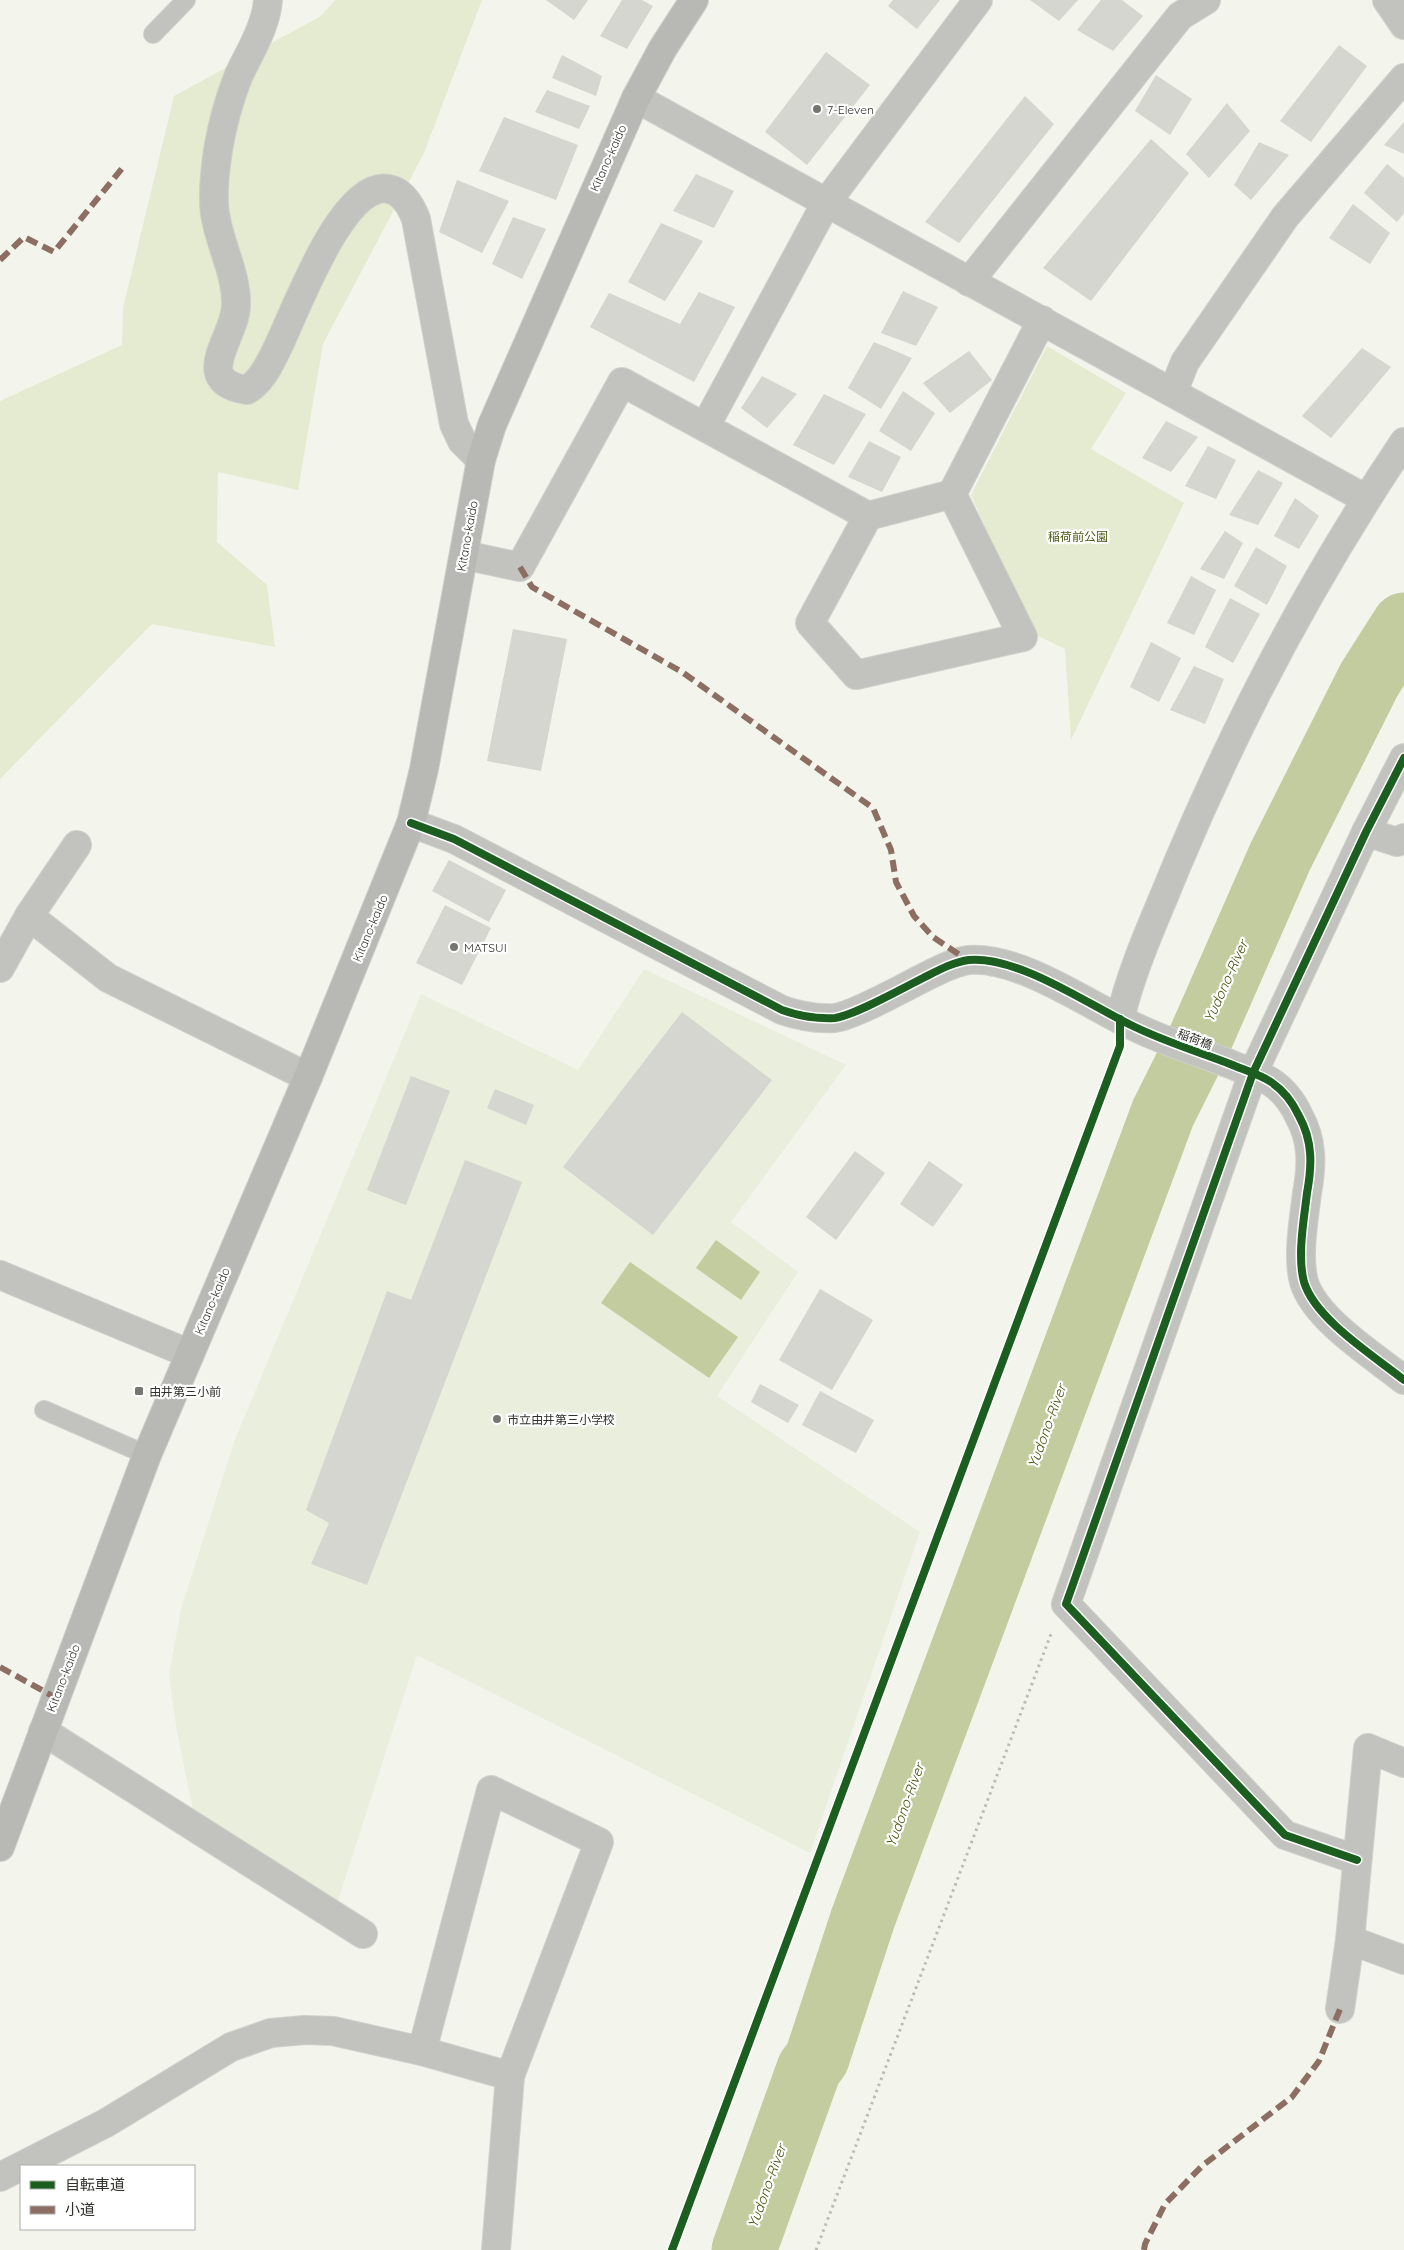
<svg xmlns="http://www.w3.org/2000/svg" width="1404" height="2250" font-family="Quicksand,'Noto Sans JP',sans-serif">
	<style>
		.built { fill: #eaeedd }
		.green { fill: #e5ebd0 }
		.water { fill: #c3cc9e }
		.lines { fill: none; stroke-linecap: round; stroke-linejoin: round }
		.river { stroke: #c3cc9e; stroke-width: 65 }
		.building { fill: #d4d6cf }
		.lane-casing { stroke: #cfd1ca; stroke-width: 20 }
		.street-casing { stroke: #cfd1ca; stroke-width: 30 }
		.secondary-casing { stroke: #cfd1ca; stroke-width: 30 }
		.path { stroke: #bbbcb8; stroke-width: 3; stroke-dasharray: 2.5 4; stroke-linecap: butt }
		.lane { stroke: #c2c3bf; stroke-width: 18 }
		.street { stroke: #c2c3bf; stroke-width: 28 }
		.secondary { stroke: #b8b8b5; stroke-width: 28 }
		.quiet { stroke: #8d6e63; stroke-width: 6; stroke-dasharray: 12 6; stroke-linecap: butt }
		.cycleway-casing { stroke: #fff; stroke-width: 11 }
		.cycleway { stroke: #1b5e20; stroke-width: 8 }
		.poi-dot { fill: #74766f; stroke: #fff; stroke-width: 2 }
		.labels { text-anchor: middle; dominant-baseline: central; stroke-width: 4.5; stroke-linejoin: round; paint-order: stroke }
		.poi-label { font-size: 12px; fill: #30322b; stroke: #fff; text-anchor: start }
		.street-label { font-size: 12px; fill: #30322b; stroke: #fff }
		.park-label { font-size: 12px; fill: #4f5914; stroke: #fff }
		.water-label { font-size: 14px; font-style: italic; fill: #465006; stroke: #fff }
	</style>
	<rect width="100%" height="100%" fill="#f3f5ec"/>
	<path class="built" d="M644 969 846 1065 731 1222 798 1272 717 1396 920 1532 810 1853 417 1655 336 1907 193 1810 176 1726 169 1674 181 1609 234 1442 421 994 578 1070Z"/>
	<g class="green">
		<path d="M335 0H482L424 153 323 344 298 490 218 472 217 542 267 585 275 647 152 624 0 779V401L122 345 123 308 174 96 321 16Z"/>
		<path d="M1047 346 1126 393 1091 449 1184 503 1071 740 1065 649 1030 632 971 495Z"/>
	</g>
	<g class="water">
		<path d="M716 1240 760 1272 741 1300 696 1268Z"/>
		<path d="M630 1262 738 1337 709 1378 601 1303Z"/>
	</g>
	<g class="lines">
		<path class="river" d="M744 2250 809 2069 817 2058 863 1918 1163 1113 1201 1037 1280 857 1369 680 1404 625"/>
	</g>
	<g class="building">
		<path d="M546 0H588L574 20Z"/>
		<path d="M622 0H642L653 6 627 49 600 36Z"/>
		<path d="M893 0H940L917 29 888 6Z"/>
		<path d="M1030 0H1078L1059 21Z"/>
		<path d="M1101 0H1122L1143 16 1113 51 1077 30Z"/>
		<path d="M1339 45 1367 66 1311 142 1280 121Z"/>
		<path d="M826 52 870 85 807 165 765 132Z"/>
		<path d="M562 55 602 76 596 96 552 78Z"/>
		<path d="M1156 75 1192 99 1170 135 1135 111Z"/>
		<path d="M547 90 590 106 579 129 535 112Z"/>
		<path d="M1025 96 1054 124 959 243 925 222Z"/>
		<path d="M1227 103 1250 131 1209 178 1186 154Z"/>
		<path d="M504 117 578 145 556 200 479 171Z"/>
		<path d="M1404 122V154L1384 145Z"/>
		<path d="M1151 139 1189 173 1091 301 1043 268Z"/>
		<path d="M1259 142 1289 155 1251 200 1234 185Z"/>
		<path d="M1387 164 1404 178V213L1397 222 1364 193Z"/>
		<path d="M696 174 734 191 714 228 673 211Z"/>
		<path d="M457 180 509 201 482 253 439 232Z"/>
		<path d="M1353 204 1390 233 1370 264 1329 238Z"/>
		<path d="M513 217 546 229 522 279 492 264Z"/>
		<path d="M661 223 703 241 665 301 628 282Z"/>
		<path d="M903 291 938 307 916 346 881 333Z"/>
		<path d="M699 292 735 307 694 382 590 327 609 293 680 324Z"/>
		<path d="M874 342 912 358 881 409 848 388Z"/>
		<path d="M1362 348 1391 367 1331 438 1302 416Z"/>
		<path d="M969 351 992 380 950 413 923 383Z"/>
		<path d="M762 376 797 394 767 428 741 408Z"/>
		<path d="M903 391 935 413 911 451 879 431Z"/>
		<path d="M824 394 866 414 834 465 793 445Z"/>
		<path d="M1166 421 1198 437 1171 472 1142 458Z"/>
		<path d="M869 441 901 457 882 492 848 477Z"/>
		<path d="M1208 446 1236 460 1216 499 1185 486Z"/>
		<path d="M1258 470 1283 483 1258 525 1229 515Z"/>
		<path d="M1295 498 1319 516 1299 549 1274 536Z"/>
		<path d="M1225 531 1243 543 1224 579 1200 569Z"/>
		<path d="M1256 547 1287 566 1267 605 1234 586Z"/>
		<path d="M1191 576 1216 590 1194 635 1167 623Z"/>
		<path d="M1230 598 1260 614 1233 663 1205 647Z"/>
		<path d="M513 629 567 639 541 771 487 761Z"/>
		<path d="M1151 642 1181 658 1159 702 1130 687Z"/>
		<path d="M1194 666 1224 679 1205 724 1170 710Z"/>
		<path d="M449 860 506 890 489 922 432 891Z"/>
		<path d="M445 905 491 928 462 985 416 963Z"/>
		<path d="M682 1012 772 1080 653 1235 563 1167Z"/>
		<path d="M411 1076 450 1091 406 1205 367 1190Z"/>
		<path d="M495 1089 534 1105 526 1125 487 1108Z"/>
		<path d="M855 1151 885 1173 836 1240 806 1217Z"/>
		<path d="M465 1160 522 1182 367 1585 311 1564 329 1523 306 1510 387 1291 411 1300Z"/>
		<path d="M929 1161 963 1185 933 1227 900 1204Z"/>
		<path d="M820 1289 873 1320 832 1390 779 1360Z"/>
		<path d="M760 1384 799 1405 788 1423 751 1402Z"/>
		<path d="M820 1391 874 1420 856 1453 802 1425Z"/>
	</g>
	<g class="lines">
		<g class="lane-casing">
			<g id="lane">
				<path d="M153 34 186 0"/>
				<path d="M44 1410 147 1455"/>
			</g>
		</g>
		<g class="street-casing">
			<g id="street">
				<path d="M268 0C266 27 249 53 238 77 229 100 222 126 218 150 215 170 212 194 215 214 220 246 237 274 236 306 235 338 190 381 247 390 260 382 267 369 274 355 292 322 341 178 389 189 403 192 411 206 416 219L454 424 462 441 481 460"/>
				<path d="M1387 0 1404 25"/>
				<path d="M636 98 1366 499"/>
				<path d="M969 282 1180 16 1206 0"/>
				<path d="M1173 392 1185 362 1285 217 1404 78"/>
				<path d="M705 427 826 203 978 0"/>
				<path d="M868 516 810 623 856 675 1023 637 952 494"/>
				<path d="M464 555 520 567 622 382 868 516 952 494 1042 320"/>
				<path d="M411 823 454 839 782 1010C799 1016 817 1019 835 1018 855 1015 903 988 923 978 937 971 953 962 969 960 1020 956 1090 1006 1135 1027 1166 1042 1199 1052 1230 1064 1244 1070 1259 1074 1271 1082 1283 1090 1293 1103 1299 1116 1313 1141 1312 1166 1307 1193 1304 1219 1297 1256 1304 1282 1315 1319 1374 1356 1404 1380"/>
				<path d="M1366 832 1397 842 1404 838"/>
				<path d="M29 916 108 978 308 1077"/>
				<path d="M0 968 29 916 77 845"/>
				<path d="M1120 1019C1132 967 1156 917 1176 867 1238 719 1314 576 1404 442"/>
				<path d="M0 1275 190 1354"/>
				<path d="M43 1731 363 1934"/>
				<path d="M1357 1860 1285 1835 1066 1604 1253 1073 1366 832 1404 758"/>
				<path d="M1350 1940 1404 1960"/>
				<path d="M1340 2009 1350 1940 1368 1748 1404 1763"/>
				<path d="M422 2051 491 1790 599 1842 510 2076"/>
				<path d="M0 2177 106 2123 231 2047 271 2033 305 2030 333 2031 422 2051 510 2076 496 2250"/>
			</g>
		</g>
		<g class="secondary-casing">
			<path id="secondary" d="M0 1847 147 1455 308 1077 411 823 424 769 481 460 492 425 636 98 663 48 694 0"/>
		</g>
		<path class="path" d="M816 2250 1051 1634"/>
		<use href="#lane" class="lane"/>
		<use href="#street" class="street"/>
		<use href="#secondary" class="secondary"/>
		<g class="quiet">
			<path d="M0 260 24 237 54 252 124 166"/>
			<path d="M520 567 532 587 682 672 873 808 891 850 896 882 914 916 933 937 967 960"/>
			<path d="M0 1667 56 1698"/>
			<path d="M1144 2250 1145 2244 1165 2204 1202 2166 1292 2097 1319 2061 1340 2009"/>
		</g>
		<g class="cycleway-casing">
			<g id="cycleway">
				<path d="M411 823 454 839 782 1010C799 1016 817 1019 835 1018 855 1015 903 988 923 978 937 971 953 962 969 960 1020 956 1090 1006 1135 1027 1166 1042 1199 1052 1230 1064 1244 1070 1259 1074 1271 1082 1283 1090 1293 1103 1299 1116 1313 1141 1312 1166 1307 1193 1304 1219 1297 1256 1304 1282 1315 1319 1374 1356 1404 1380"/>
				<path d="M1357 1860 1285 1835 1066 1604 1253 1073 1366 832 1404 758"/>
				<path d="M672 2250 1120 1046V1019"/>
			</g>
		</g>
		<use href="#cycleway" class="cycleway"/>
	</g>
	<g class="poi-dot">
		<circle cx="817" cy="109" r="5"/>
		<circle cx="454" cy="947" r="5"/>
		<rect x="134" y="1386" width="10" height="10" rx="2.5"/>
		<circle cx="497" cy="1419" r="5"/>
	</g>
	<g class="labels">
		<g class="poi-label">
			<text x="827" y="109">7-Eleven</text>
			<text x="464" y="947">MATSUI</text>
			<text x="149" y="1391">由井第三小前</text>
			<text x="507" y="1419">市立由井第三小学校</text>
		</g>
		<g class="street-label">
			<text transform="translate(608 158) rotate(-66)">Kitano-kaido</text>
			<text transform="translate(467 536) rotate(-80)">Kitano-kaido</text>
			<text transform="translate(370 928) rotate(-67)">Kitano-kaido</text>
			<text transform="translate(1195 1039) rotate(21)">稲荷橋</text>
			<text transform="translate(212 1301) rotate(-67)">Kitano-kaido</text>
			<text transform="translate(63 1678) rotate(-69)">Kitano-kaido</text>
		</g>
		<g class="park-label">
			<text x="1078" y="536">稲荷前公園</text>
		</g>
		<g class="water-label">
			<text transform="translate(1226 981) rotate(-66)">Yudono-River</text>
			<text transform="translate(1047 1426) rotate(-70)">Yudono-River</text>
			<text transform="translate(905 1805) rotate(-70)">Yudono-River</text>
			<text transform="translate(767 2186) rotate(-70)">Yudono-River</text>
		</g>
	</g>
	<rect x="20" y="2165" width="175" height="65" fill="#ffffff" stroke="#acadaa"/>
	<rect x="30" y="2181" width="25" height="8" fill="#1b5e20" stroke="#acadaa"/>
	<text x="65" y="2190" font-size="15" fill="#30322b">自転車道</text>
	<rect x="30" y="2206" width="25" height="8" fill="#8d6e63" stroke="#acadaa"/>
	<text x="65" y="2215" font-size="15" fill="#30322b">小道</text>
</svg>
